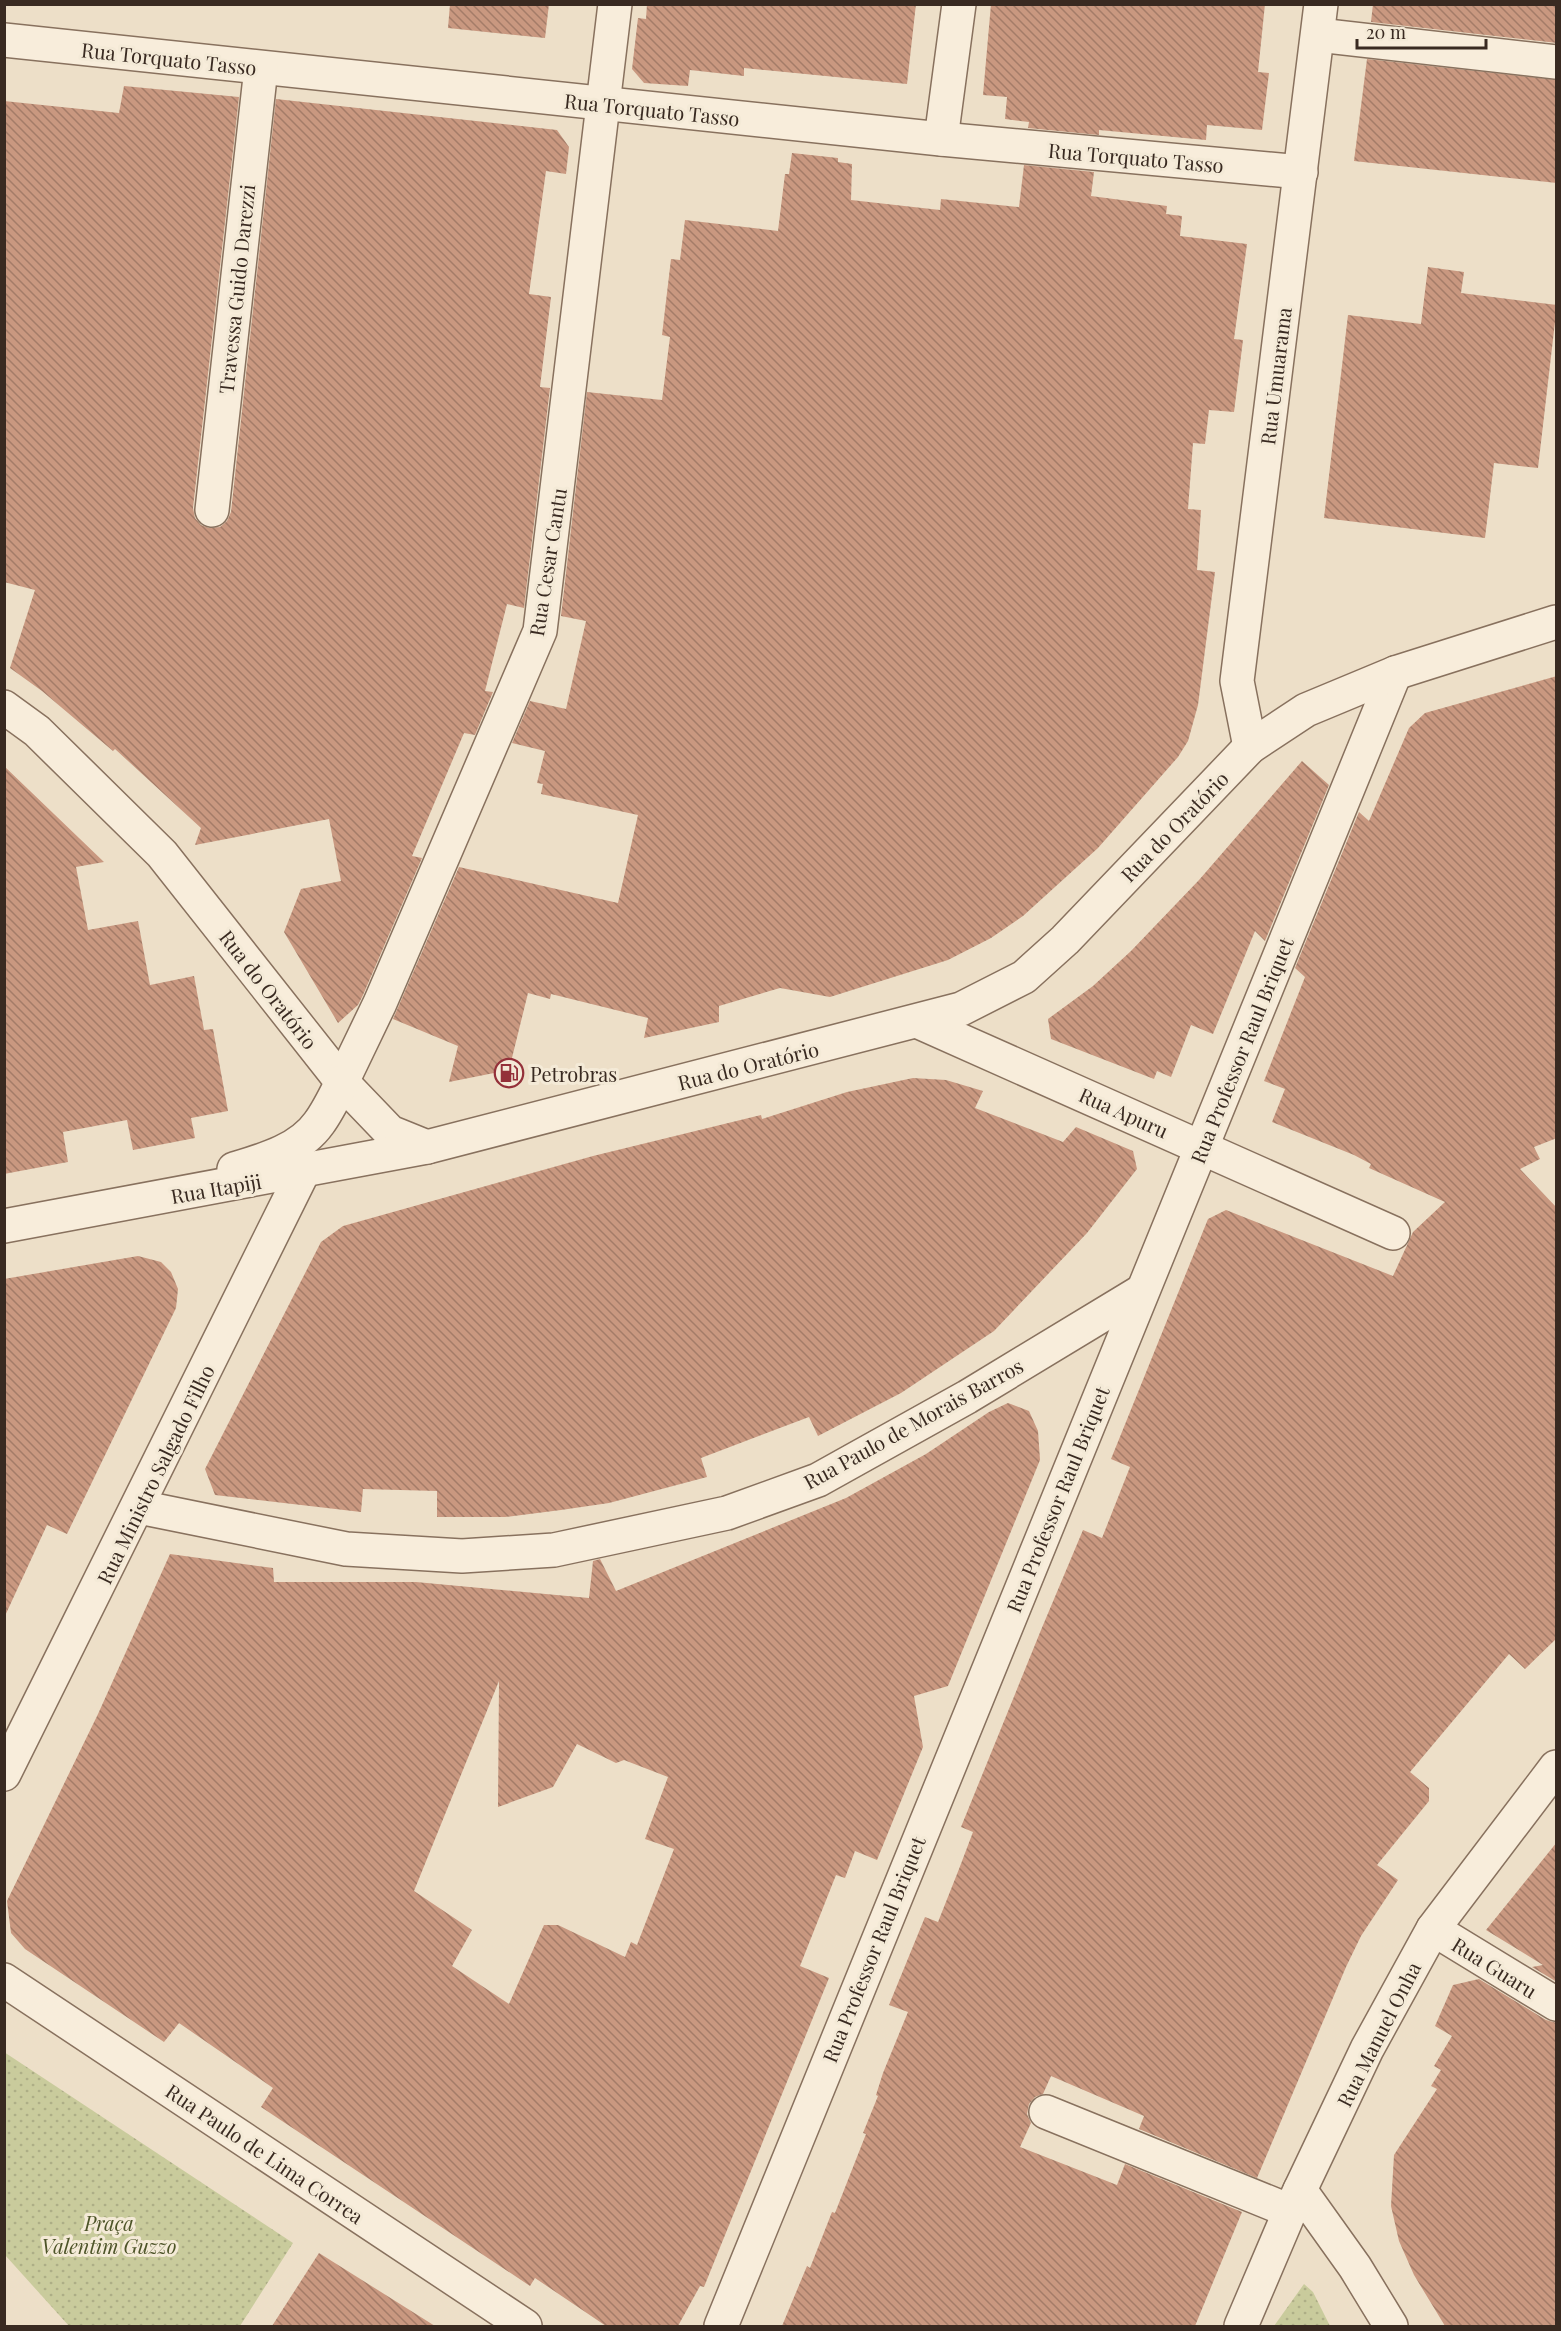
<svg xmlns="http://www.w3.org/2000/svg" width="1561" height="2331" font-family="'Playfair Display',serif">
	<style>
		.park { fill: url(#park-dots) }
		.building { fill: url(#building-back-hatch); fill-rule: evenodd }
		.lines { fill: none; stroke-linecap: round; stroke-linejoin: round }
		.minor-casing { stroke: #88715e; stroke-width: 36 }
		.tertiary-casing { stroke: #88715e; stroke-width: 36 }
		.minor { stroke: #f8eddb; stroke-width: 33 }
		.tertiary { stroke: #f8eddb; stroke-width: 33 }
		.labels { text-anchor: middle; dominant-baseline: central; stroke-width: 6; stroke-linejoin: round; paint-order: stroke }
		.street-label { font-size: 20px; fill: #392a21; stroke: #f4ead7 }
		.poi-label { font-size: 20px; fill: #392a21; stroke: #f4ead7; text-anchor: start }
		.park-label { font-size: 20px; font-style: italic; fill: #4d5428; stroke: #f4ead7 }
	</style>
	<defs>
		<pattern id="park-dots" width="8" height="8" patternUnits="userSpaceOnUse" patternTransform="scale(1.5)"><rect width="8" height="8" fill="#c9cb9c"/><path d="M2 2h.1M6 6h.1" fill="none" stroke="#adae86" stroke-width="1.8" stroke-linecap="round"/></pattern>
		<pattern id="building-back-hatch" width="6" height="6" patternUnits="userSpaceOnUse" patternTransform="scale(1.5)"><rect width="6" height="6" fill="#c99880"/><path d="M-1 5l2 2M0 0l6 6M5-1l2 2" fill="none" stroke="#a47c68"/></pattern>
	</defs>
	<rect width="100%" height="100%" fill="#eddfc8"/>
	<g class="park">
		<path d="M4 2052 293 2243 240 2326H69L5 2255Z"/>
		<path d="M1304 2284 1313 2292 1330 2326H1274Z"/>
	</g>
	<g class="building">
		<path d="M450 4H549L545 38 448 28Z"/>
		<path d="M647 4H916L907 84 744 68V76L690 70 688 86 644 83 632 69 638 18 646 19Z"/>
		<path d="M991 4H1265L1258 72 1269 73 1262 130 1207 125 1206 140 1099 130V135L1028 128 1029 122 1005 119 1007 97 983 95Z"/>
		<path d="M1373 4H1557V43L1371 22Z"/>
		<path d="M1367 59 1557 80V183L1354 161Z"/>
		<path d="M124 86 239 97 193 508 195 518 201 525 209 528 220 527 227 521 231 512 276 99 557 130 569 147 566 174 546 171 529 294 551 297 540 387 550 388 524 608 507 604 485 691 493 692 475 735 464 733 412 856 422 858 363 995 358 1005 338 1023 284 932 301 889 341 881 329 819 195 845 201 828 115 749 113 751 42 691 10 668 35 590 4 582V101L119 113Z"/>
		<path d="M792 153 838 158V162L852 164 851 200 940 210 941 199 1019 207 1024 165 1094 172 1091 196 1167 206 1166 214 1182 216 1180 236 1247 244 1234 339 1243 340 1234 412 1209 410 1205 444 1193 443 1188 509 1201 510 1197 570 1215 572 1198 705 1188 741 1178 757 1098 848 1023 916 991 938 948 960 830 997 780 988 719 1006V1022L644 1038 648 1018 551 994 550 999 528 993 509 1070 449 1082 458 1046 393 1019 459 867 618 903 638 815 541 794 543 784 537 783 545 751 512 743 530 701 566 709 586 621 561 616 587 392 662 400 670 337 662 335 671 259 680 260 685 220 778 231 785 174H789Z"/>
		<path d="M1428 267 1464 272 1461 293 1557 305 1538 468 1494 463 1485 538 1324 518 1348 315 1421 324Z"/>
		<path d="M1557 676V1138L1534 1147 1540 1159 1520 1169 1557 1208V1638L1525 1669 1509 1654 1410 1772 1429 1788V1801L1377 1865 1398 1880 1361 1936 1346 1967 1257 2178 1139 2129 1144 2116 1051 2076 1043 2094 1035 2097 1029 2104 1027 2114 1031 2123 1020 2147 1117 2185 1125 2164 1242 2212 1195 2326H782L807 2266 810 2268 832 2212 835 2213 866 2134 863 2133 878 2096 876 2095 883 2073 908 2012 889 2005 925 1917 938 1922 959 1869 973 1832 961 1827 1041 1630 1083 1530 1102 1538 1130 1467 1111 1459 1208 1219 1226 1210 1393 1276 1413 1232 1445 1202 1369 1168 1371 1164 1354 1155 1272 1122 1285 1089 1264 1081 1305 977 1295 968 1359 812 1369 821 1409 728 1425 713Z"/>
		<path d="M1302 761 1329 785 1265 941 1255 931 1213 1034 1191 1025 1171 1077 1157 1071 1154 1079 1051 1039 1048 1019 1093 986 1131 951 1199 880Z"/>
		<path d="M4 766 104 862 76 867 88 930 138 921 150 985 194 976 204 1030 213 1029 228 1111 191 1118 195 1138 133 1150 127 1120 63 1132 68 1162 4 1174Z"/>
		<path d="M913 1078 946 1080 983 1091 975 1108 1063 1142 1076 1127 1133 1151 1137 1169 1087 1233 994 1331 901 1393 818 1436 809 1417 701 1458 707 1477 609 1503 561 1510 505 1517H437V1491L363 1489 361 1512 215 1495 205 1469 321 1242 343 1226 593 1156 761 1115 762 1119 847 1092Z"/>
		<path d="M138 1256 161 1262 171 1272 178 1289 176 1308 67 1534 47 1525 4 1618V1279Z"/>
		<path d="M1008 1403 1029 1411 1038 1431 1040 1460 948 1686 914 1696 923 1747 877 1860 855 1851 845 1878 836 1875 800 1966 829 1978 704 2287 700 2286 678 2326H606L535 2278 530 2286 261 2107 273 2088 179 2023 164 2042 25 1949 11 1933 7 1901 98 1714 170 1554 273 1568 274 1582H416L589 1598 593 1561 600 1559 616 1591 846 1498 926 1454 989 1412ZM499 1681 498 1807 553 1787 577 1744 616 1763 624 1760 668 1777 645 1839 674 1849 637 1945 631 1942 625 1957 558 1925H544L509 2004 452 1966 472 1930 414 1891Z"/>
		<path d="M1557 1842V1982L1532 1967 1543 1965 1486 1930Z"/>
		<path d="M1479 1979 1546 2020 1557 2023V2326H1445L1414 2275 1399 2241 1391 2206 1394 2155 1437 2089 1431 2086 1441 2070 1434 2066 1452 2036 1435 2026 1453 1985Z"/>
		<path d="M319 2253 435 2326H272Z"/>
	</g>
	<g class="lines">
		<g class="minor-casing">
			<g id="minor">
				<path d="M1318 35 1556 62"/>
				<path d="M4 40 941 139 1301 172"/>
				<path d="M941 139 959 4"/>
				<path d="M212 510 261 68"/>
				<path d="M4 707 37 731 162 854 342 1082 390 1132 427 1147"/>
				<path d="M1250 747 1237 681 1321 4"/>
				<path d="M919 1022 1393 1233"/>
				<path d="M342 1082 380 1003 540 631 615 4"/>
				<path d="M139 1507 346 1549 462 1556 554 1550 727 1513 818 1480 967 1397 1142 1291"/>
				<path d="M4 1774 303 1172"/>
				<path d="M1433 1929 1556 2004"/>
				<path d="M4 1980 525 2326"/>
				<path d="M1046 2112 1290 2211"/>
				<path d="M1300 2190 1355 2267 1391 2326"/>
				<path d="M721 2326 1395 673"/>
				<path d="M1241 2326 1290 2211 1367 2049 1433 1929 1556 1767"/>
			</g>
		</g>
		<g class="tertiary-casing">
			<g id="tertiary">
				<path d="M234 1169C264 1160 300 1150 319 1123 328 1111 335 1096 342 1082"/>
				<path d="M4 1226 427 1147 961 1009 1024 977 1065 940 1250 747 1306 710 1395 673 1556 622"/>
			</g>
		</g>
		<use href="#minor" class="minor"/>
		<use href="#tertiary" class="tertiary"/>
	</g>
	<defs>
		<g id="fuel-ring" transform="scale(1.5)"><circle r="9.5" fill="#f4ead7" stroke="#943039" stroke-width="1.5"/><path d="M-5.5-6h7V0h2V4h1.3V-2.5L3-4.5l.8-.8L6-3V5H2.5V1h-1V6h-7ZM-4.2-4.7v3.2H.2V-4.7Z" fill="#943039"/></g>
	</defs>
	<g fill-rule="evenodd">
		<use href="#fuel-ring" x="509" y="1073"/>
	</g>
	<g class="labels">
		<g class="street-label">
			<text transform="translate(169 58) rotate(6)">Rua Torquato Tasso</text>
			<text transform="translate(652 109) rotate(6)">Rua Torquato Tasso</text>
			<text transform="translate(1136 157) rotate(5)">Rua Torquato Tasso</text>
			<text transform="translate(236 289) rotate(-84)">Travessa Guido Darezzi</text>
			<text transform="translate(1275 376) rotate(-83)">Rua Umuarama</text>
			<text transform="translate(547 562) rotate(-81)">Rua Cesar Cantu</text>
			<text transform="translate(1174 826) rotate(-46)">Rua do Oratório</text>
			<text transform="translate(269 989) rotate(52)">Rua do Oratório</text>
			<text transform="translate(1241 1050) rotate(-68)">Rua Professor Raul Briquet</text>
			<text transform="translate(748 1065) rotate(-14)">Rua do Oratório</text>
			<text transform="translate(1124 1112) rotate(24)">Rua Apuru</text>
			<text transform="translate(216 1188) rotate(-10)">Rua Itapiji</text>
			<text transform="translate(913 1423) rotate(-29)">Rua Paulo de Morais Barros</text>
			<text transform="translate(155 1474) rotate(-64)">Rua Ministro Salgado Filho</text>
			<text transform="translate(1057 1499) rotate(-68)">Rua Professor Raul Briquet</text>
			<text transform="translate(873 1949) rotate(-68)">Rua Professor Raul Briquet</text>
			<text transform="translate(1495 1967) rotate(32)">Rua Guaru</text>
			<text transform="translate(1378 2034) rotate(-63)">Rua Manuel Onha</text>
			<text transform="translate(265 2153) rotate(34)">Rua Paulo de Lima Correa</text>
		</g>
		<g class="poi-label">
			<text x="530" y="1073">Petrobras</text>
		</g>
		<g class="park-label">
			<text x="109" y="2222">Praça<tspan x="109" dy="23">Valentim Guzzo</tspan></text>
		</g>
	</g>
	<rect width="1561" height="2331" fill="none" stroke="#392a21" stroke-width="12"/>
	<path d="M1357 39v9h129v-9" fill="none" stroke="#392a21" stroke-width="3"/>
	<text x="1366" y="39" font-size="18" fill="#392a21" stroke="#f4ead7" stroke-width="4.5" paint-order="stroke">20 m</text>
</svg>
